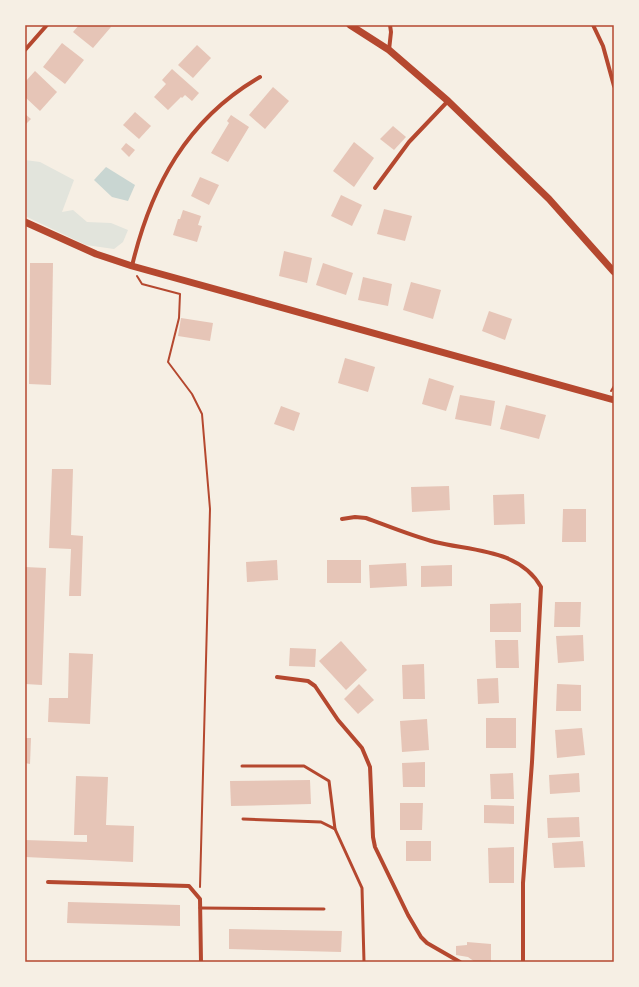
<svg xmlns="http://www.w3.org/2000/svg" width="639" height="987" font-family="Manrope,sans-serif">
	<style>
		.green { fill: #e2e4dc }
		.water { fill: #c9d6d2 }
		.building { fill: #e6c5b7 }
		.lines { fill: none; stroke-linecap: round; stroke-linejoin: round }
		.path { stroke: #b5482f; stroke-width: 2 }
		.service { stroke: #b5482f; stroke-width: 3 }
		.minor { stroke: #b5482f; stroke-width: 4 }
		.tertiary { stroke: #b5482f; stroke-width: 7 }
		.neatline { fill: none; stroke: #b5482f; stroke-width: 1.5 }
	</style>
	<rect width="100%" height="100%" fill="#f6efe4"/>
	<path class="green" d="M25 160 40 162 74 180 62 212 73 210 87 222 111 223 128 230 123 242 114 249 86 245 25 216Z"/>
	<path class="water" d="M106 167 135 185 128 201 112 197 94 180Z"/>
	<g class="building">
		<path d="M79 25H109L111 27 93 48 73 32Z"/>
		<path d="M62 43 84 60 65 84 43 67Z"/>
		<path d="M197 45 211 58 193 78 178 65Z"/>
		<path d="M172 69 199 93 192 101 185 95 182 98 181 97 168 110 154 97 166 84 162 80Z"/>
		<path d="M35 71 57 92 40 111 25 97V82Z"/>
		<path d="M273 87 289 101 265 129 249 115Z"/>
		<path d="M135 112 151 126 139 139 123 125Z"/>
		<path d="M25 114 31 119 25 125Z"/>
		<path d="M231 115 249 127 228 162 211 153 229 123 227 121Z"/>
		<path d="M393 126 406 137 394 150 380 139Z"/>
		<path d="M354 142 374 158 354 187 333 171Z"/>
		<path d="M126 143 135 150 129 157 121 149Z"/>
		<path d="M200 177 219 185 209 205 191 196Z"/>
		<path d="M341 195 362 205 352 226 331 216Z"/>
		<path d="M384 209 412 216 405 241 377 234Z"/>
		<path d="M183 210 201 216 198 225 202 226 197 242 173 235 178 219H180Z"/>
		<path d="M284 251 312 258 307 283 279 276Z"/>
		<path d="M30 263H53L51 385 29 384Z"/>
		<path d="M323 263 353 273 346 295 316 285Z"/>
		<path d="M363 277 392 284 388 306 358 300Z"/>
		<path d="M411 282 441 290 433 319 403 310Z"/>
		<path d="M489 311 512 319 505 340 482 331Z"/>
		<path d="M181 318 213 323 210 341 178 336Z"/>
		<path d="M345 358 375 367 368 392 338 383Z"/>
		<path d="M429 378 454 386 446 411 422 404Z"/>
		<path d="M460 395 495 401 491 426 455 419Z"/>
		<path d="M506 405 546 415 539 439 500 429Z"/>
		<path d="M281 406 300 413 294 431 274 424Z"/>
		<path d="M52 469H73L71 535 83 536 81 596H69L71 549 49 548Z"/>
		<path d="M449 486 450 510 412 512 411 487Z"/>
		<path d="M524 494 525 524 494 525 493 495Z"/>
		<path d="M563 509H586V542H562Z"/>
		<path d="M277 560 278 580 247 582 246 562Z"/>
		<rect x="327" y="560" width="34" height="23"/>
		<path d="M406 563 407 586 370 588 369 565Z"/>
		<path d="M452 565V586L421 587V566Z"/>
		<path d="M25 567 46 568 42 685 25 684Z"/>
		<path d="M555 602H581L580 627H554Z"/>
		<path d="M521 603V632H490V604Z"/>
		<path d="M583 635 584 661 558 663 556 636Z"/>
		<path d="M495 640H518L519 668H496Z"/>
		<path d="M341 641 367 670 346 690 319 661Z"/>
		<path d="M290 648 316 649 315 667 289 666Z"/>
		<path d="M69 653 93 654 90 724 48 722 49 698H68Z"/>
		<path d="M424 664 425 699H403L402 665Z"/>
		<path d="M498 678 499 703 478 704 477 679Z"/>
		<path d="M359 684 374 700 358 714 344 699Z"/>
		<path d="M557 684 581 685V711H556Z"/>
		<rect x="486" y="718" width="30" height="30"/>
		<path d="M427 719 429 750 402 752 400 721Z"/>
		<path d="M582 728 585 755 557 758 555 730Z"/>
		<path d="M25 738H31L30 764 25 763Z"/>
		<path d="M425 762V787H403L402 763Z"/>
		<path d="M513 773 514 799H491L490 774Z"/>
		<path d="M579 773 580 792 550 794 549 775Z"/>
		<path d="M76 776 108 777 106 825 134 826 133 862 25 857V840L87 842V835H74Z"/>
		<path d="M310 780 311 804 231 806 230 781Z"/>
		<path d="M400 803H423L422 830H400Z"/>
		<path d="M484 805 514 806V824L484 823Z"/>
		<path d="M579 817 580 837 548 838 547 818Z"/>
		<rect x="406" y="841" width="25" height="20"/>
		<path d="M583 841 585 867 554 868 552 843Z"/>
		<path d="M514 847V883H489L488 848Z"/>
		<path d="M68 902 180 905V926L67 923Z"/>
		<path d="M229 929 342 931 341 952 229 949Z"/>
		<path d="M467 942 491 944V961L475 962 468 957 456 955V946L467 945Z"/>
	</g>
	<g class="lines">
		<g class="path">
			<path d="M137 276 142 284 180 294 179 318 168 362 192 394 202 414 210 509 200 887"/>
			<path d="M611 391 614 386"/>
		</g>
		<g class="service">
			<path d="M242 766H304L329 781 335 829"/>
			<path d="M243 819 321 822 335 829 362 888 364 962"/>
			<path d="M200 908 324 909"/>
		</g>
		<g class="minor">
			<path d="M593 25 603 46 614 86"/>
			<path d="M25 50 47 25"/>
			<path d="M389 50 391 32 390 25"/>
			<path d="M375 188 409 142 448 101"/>
			<path d="M132 266C151 186 187 119 260 77"/>
			<path d="M342 519 355 517 366 518C388 526 412 536 435 542 471 551 520 549 541 587L532 762 523 883V962"/>
			<path d="M277 677 308 681 315 686 338 720 362 748 370 767 373 837 375 847 408 915 421 937 427 943 460 962"/>
			<path d="M48 882 189 886 200 899 201 962"/>
		</g>
		<g class="tertiary">
			<path d="M350 25 389 50 448 101 549 199 614 272"/>
			<path d="M25 222 96 254 132 266 614 400"/>
		</g>
	</g>
	<rect width="639" height="987" fill="none" stroke="#f6efe4" stroke-width="52"/>
	<rect x="26" y="26" width="587" height="935" class="neatline"/>
</svg>
